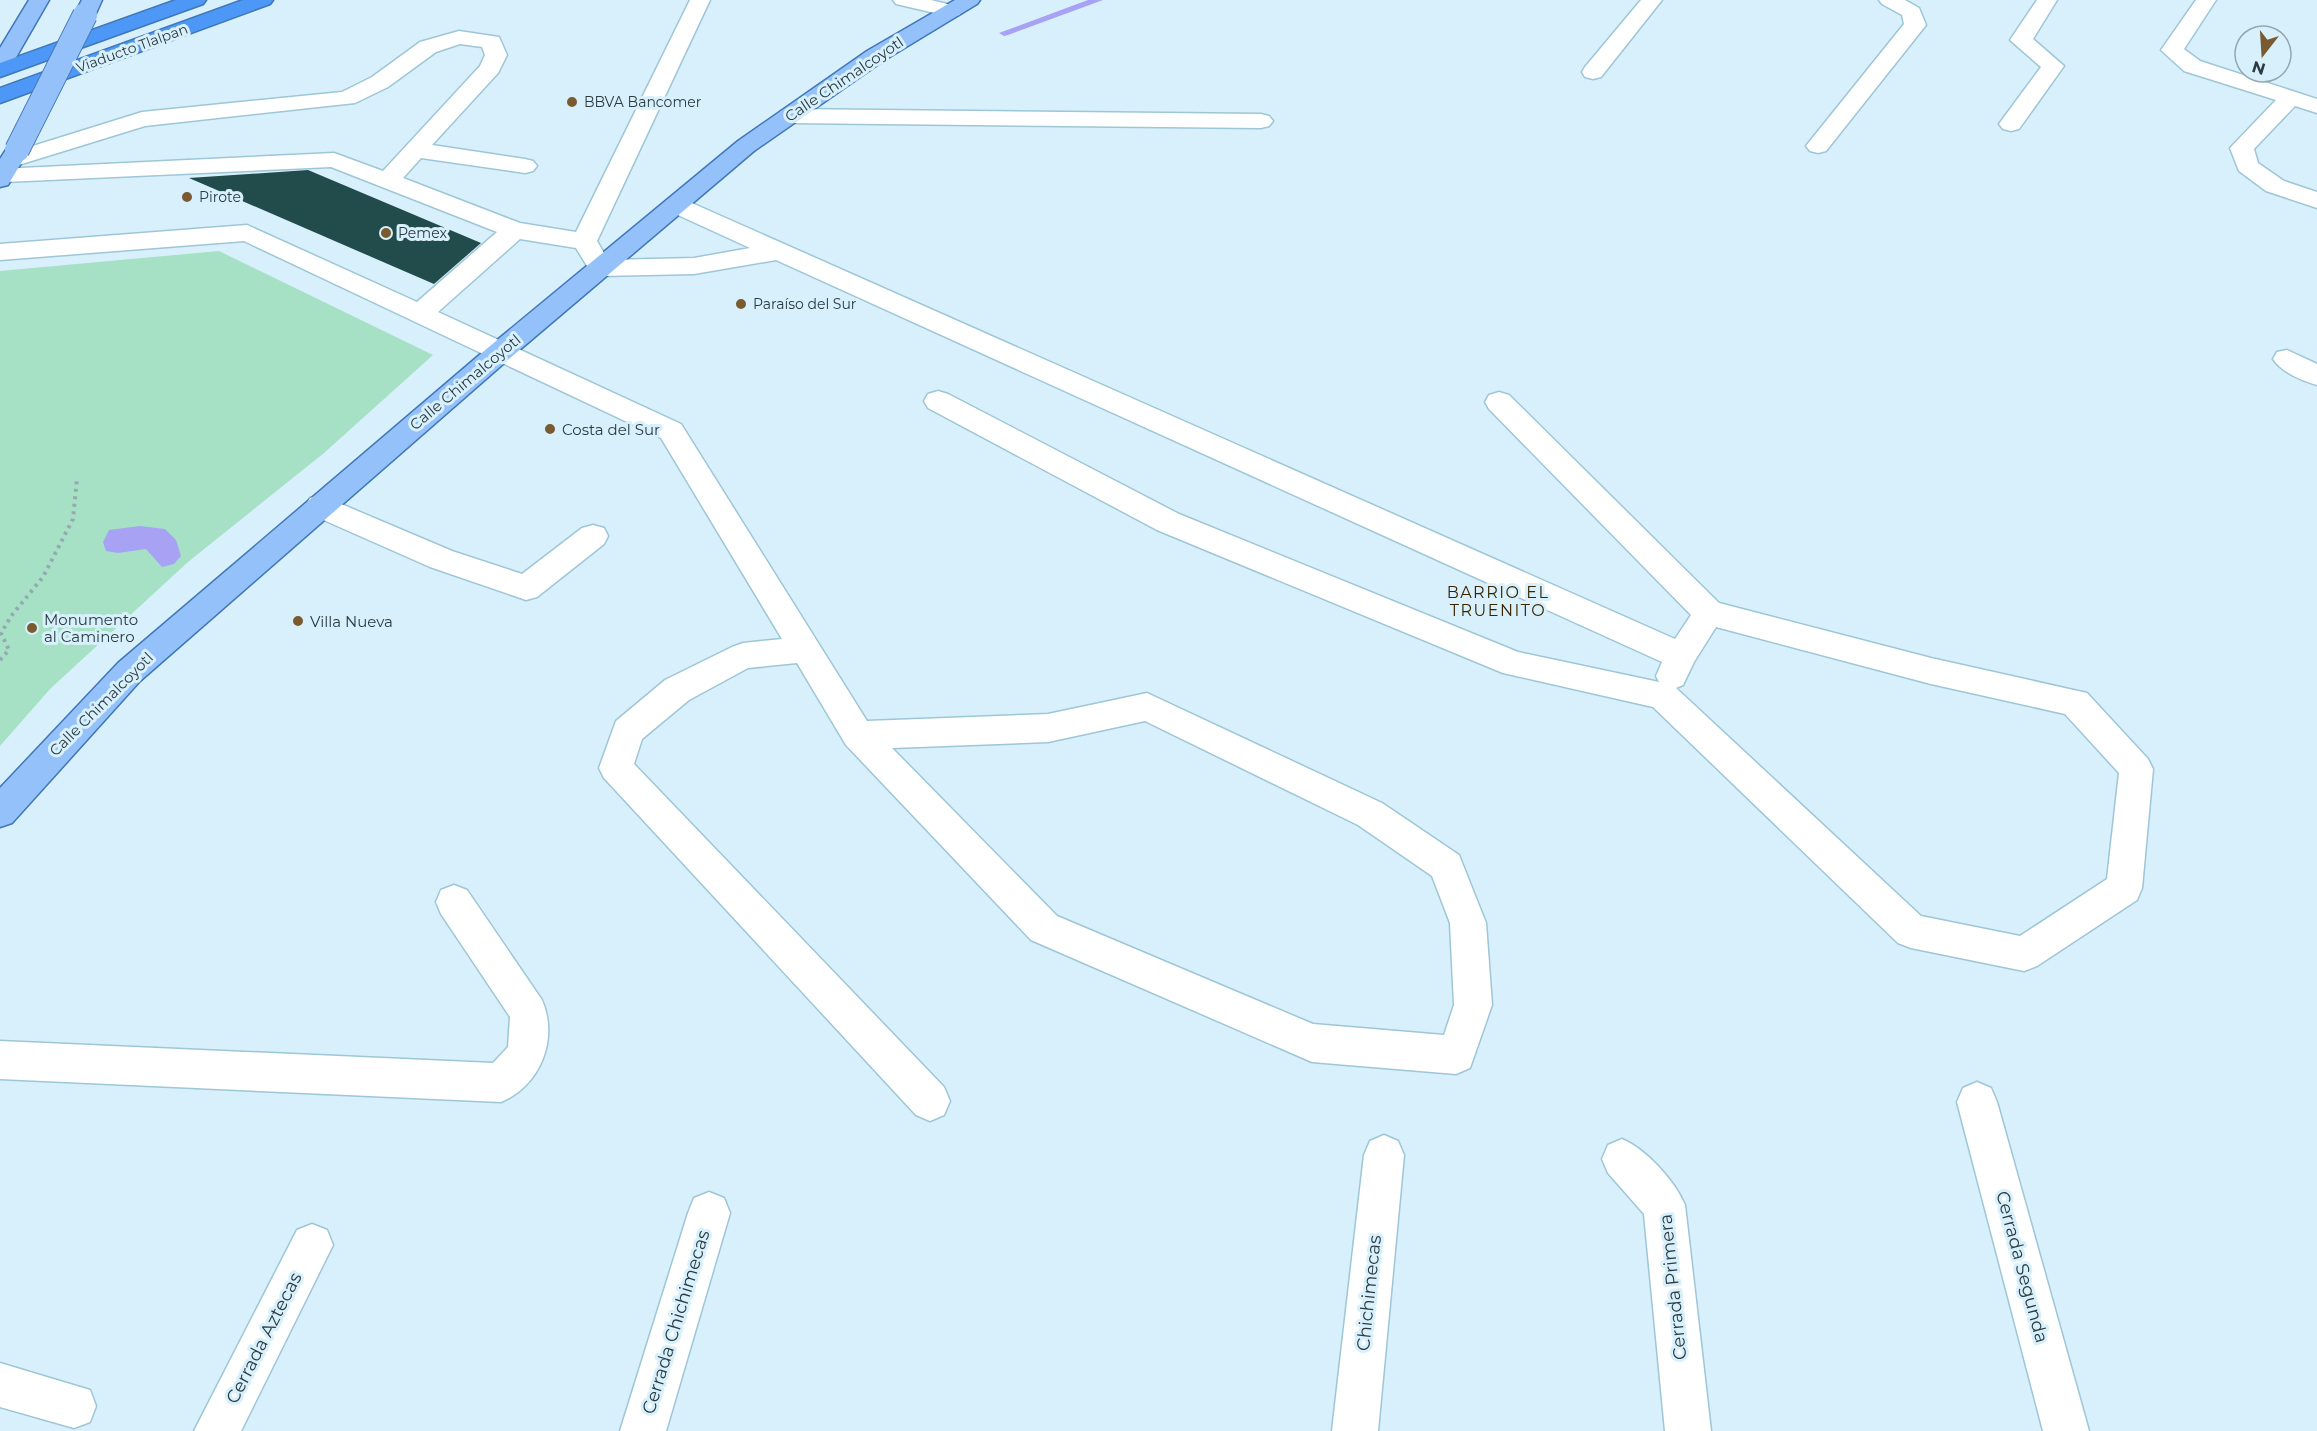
<svg xmlns="http://www.w3.org/2000/svg" width="2317" height="1431" font-family="Montserrat,sans-serif">
	<style>
		.green { fill: #a6e1c5 }
		.water { fill: #a7a2f4 }
		.lines { fill: none; stroke-linecap: round; stroke-linejoin: round }
		.stream { fill: #a7a2f4; fill-rule: evenodd }
		.building { fill: #224b4b }
		.minor-casing { stroke: #9ec6d7; stroke-width: 3 }
		.major-casing { stroke: #4177b7; stroke-width: 3 }
		.highway-casing { stroke: #4177b7; stroke-width: 3 }
		.path { stroke: #94a9b2; stroke-width: 4; stroke-dasharray: 3 4.5; stroke-linecap: butt }
		.minor { fill: #fff; fill-rule: evenodd }
		.major { fill: #94c1fa; fill-rule: evenodd }
		.highway { fill: #4d97f6; fill-rule: evenodd }
		.major-bridge-casing { stroke: #4177b7; stroke-width: 26; stroke-linecap: butt }
		.major-bridge { stroke: #94c1fa; stroke-width: 24 }
		.poi-dot { fill: #7a5a30; stroke: #d8f0fb; stroke-width: 2 }
		.labels { text-anchor: middle; dominant-baseline: central; stroke-width: 6; stroke-linejoin: round; paint-order: stroke }
		.far-street-label { font-size: 14px; fill: #2a3b41; stroke: #d8f0fb }
		.far-poi-label { font-size: 14px; fill: #2a3b41; stroke: #d8f0fb; text-anchor: start }
		.street-label { font-size: 15px; fill: #2a3b41; stroke: #d8f0fb }
		.poi-label { font-size: 15px; fill: #2a3b41; stroke: #d8f0fb; text-anchor: start }
		.neighbourhood-label { font-size: 16px; letter-spacing: 1.5px; fill: #3b2400; stroke: #d8f0fb }
		.near-street-label { font-size: 18px; fill: #2a3b41; stroke: #d8f0fb }
	</style>
	<rect width="100%" height="100%" fill="#d8f0fb"/>
	<path class="green" d="M219 251 433 355 324 453 188 562 50 689 0 746V271Z"/>
	<path class="water" d="M140 526 165 529 176 540 181 556 174 564 162 567 146 549 118 553 106 551 103 542 109 530Z"/>
	<g class="lines">
		<path class="stream" d="M1088 0H1103L1008 35 1004 36 999 33Z"/>
	</g>
	<path class="building" d="M308 170 481 243 434 284 189 178Z"/>
	<g class="lines">
		<g class="minor-casing">
			<g id="minor">
				<path d="M690 0H710L597 241 608 260 694 258 750 248 667 210 664 205 667 200 676 197 685 200 1675 639 1691 615 1489 409 1485 402 1489 395 1499 392 1509 395 1719 603 1931 658 2087 693 2148 759 2153 769 2142 888 2137 900 2037 966 2024 971 1911 948 1898 943 1653 707 1503 673 1157 530 928 408 924 401 928 394 938 391 948 394 1179 514 1518 652 1659 682 1656 676 1662 662 776 260 694 274 601 276 592 274 576 248 520 239 438 312 681 424 867 721 1048 714 1147 693 1382 803 1459 855 1486 923 1492 1005 1470 1068 1456 1074 1312 1062 1031 940 846 745 797 663 748 668 689 700 642 739 634 764 944 1087 950 1101 944 1115 930 1121 916 1115 604 778 599 768 616 721 665 680 732 647 743 643 782 639 661 438 244 241 0 260V244L247 225 417 302 497 232 331 167 5 182 0 181V169L334 153 383 171 480 66 485 55 482 47 460 44 436 52 388 87 355 103 145 126 12 167 4 165 0 160 4 155 142 112 342 92 372 77 420 42 459 31 499 37 507 55 498 73 432 145 525 159 533 161 537 166 533 171 525 173 421 158 403 178 520 223 576 232ZM1716 627 1931 684 2065 714 2119 773 2107 879 2020 936 1921 916 1676 688 1683 685 1694 662ZM1145 721 1358 825 1432 876 1450 923 1454 1005 1444 1035 1313 1024 1057 916 892 748 1048 742Z"/>
				<path d="M893 0H931L959 7 963 11 959 15 952 17 896 4Z"/>
				<path d="M1641 0H1662L1601 77 1593 79 1585 77 1582 72 1585 67Z"/>
				<path d="M1879 0H1905L1919 8 1926 25 1826 151 1818 153 1810 151 1806 146 1810 141 1904 24 1902 15 1882 4Z"/>
				<path d="M2037 0H2057L2033 39 2064 66 2019 129 2011 131 2003 129 1999 124 2041 67 2010 40Z"/>
				<path d="M2196 0H2216L2184 49 2200 61 2317 99V113L2295 106 2254 149 2258 163 2284 181 2317 192V208L2266 191 2239 171 2230 148 2276 100 2184 71 2161 50Z"/>
				<path d="M789 109 1261 114 1269 116 1273 121 1269 126 1261 128 789 123 781 121 778 116 781 111Z"/>
				<path d="M2287 350 2317 364V385C2303 381 2281 372 2273 359L2277 352Z"/>
				<path d="M320 495 452 551 522 574 582 528 593 525 604 528 608 536 604 544 537 597 526 600 430 567 310 514 305 506 310 498Z"/>
				<path d="M454 885 467 890 542 1000C559 1039 540 1086 501 1102L0 1079V1041L493 1063 508 1047 510 1017 441 914 436 902 441 890Z"/>
				<path d="M1977 1082 1991 1088 1997 1102 2089 1431H2043L1957 1102 1963 1088Z"/>
				<path d="M1384 1135 1398 1141 1404 1155 1378 1431H1332L1364 1155 1370 1141Z"/>
				<path d="M1622 1139C1646 1149 1675 1181 1685 1205L1711 1431H1665L1644 1214 1608 1173 1602 1159 1608 1145Z"/>
				<path d="M709 1192 724 1198 730 1213 666 1431H620L688 1213 694 1198Z"/>
				<path d="M312 1224 327 1230 333 1245 241 1431H194L297 1230Z"/>
				<path d="M0 1363 90 1390 96 1406 90 1422 74 1428 0 1407Z"/>
			</g>
		</g>
		<g class="major-casing">
			<g id="major">
				<path d="M29 0H49L11 66 8 71 0 73V48Z"/>
				<path d="M82 0H102L93 20 85 21 77 20 74 15Z"/>
				<path d="M955 0H980L977 4 883 61 754 151 510 358 140 681 12 823 0 827V788L118 663 490 346 738 141 867 51Z"/>
				<path d="M17 143 25 145 29 150 8 185 0 187V159L9 145Z"/>
			</g>
		</g>
		<g class="highway-casing">
			<g id="highway">
				<path d="M176 0H206L203 4 0 77V63Z"/>
				<path d="M243 0H273L270 4 0 103V88Z"/>
			</g>
		</g>
		<path class="path" d="M0 660 9 650 1 633 12 615 43 577 73 519 77 478"/>
		<use href="#minor" class="minor"/>
		<use href="#major" class="major"/>
		<use href="#highway" class="highway"/>
		<g class="major-bridge-casing">
			<path id="major-bridge" d="M17 150 85 15"/>
		</g>
		<use href="#major-bridge" class="major-bridge"/>
	</g>
	<g class="poi-dot">
		<circle cx="572" cy="102" r="6"/>
		<circle cx="187" cy="197" r="6"/>
		<circle cx="386" cy="233" r="6"/>
		<circle cx="741" cy="304" r="6"/>
		<circle cx="550" cy="429" r="6"/>
		<circle cx="298" cy="621" r="6"/>
		<circle cx="32" cy="628" r="6"/>
	</g>
	<g class="labels">
		<g class="far-street-label">
			<text transform="translate(132 48) rotate(-20)">Viaducto Tlalpan</text>
		</g>
		<g class="far-poi-label">
			<text x="584" y="102">BBVA Bancomer</text>
			<text x="199" y="197">Pirote</text>
			<text x="398" y="233">Pemex</text>
			<text x="753" y="304">Paraíso del Sur</text>
		</g>
		<g class="street-label">
			<text transform="translate(844 79) rotate(-34)">Calle Chimalcoyotl</text>
			<text transform="translate(465 382) rotate(-40)">Calle Chimalcoyotl</text>
			<text transform="translate(101 704) rotate(-45)">Calle Chimalcoyotl</text>
		</g>
		<g class="poi-label">
			<text x="562" y="429">Costa del Sur</text>
			<text x="44" y="619">Monumento<tspan x="44" dy="17">al Caminero</tspan></text>
			<text x="310" y="621">Villa Nueva</text>
		</g>
		<g class="neighbourhood-label">
			<text x="1498" y="592">BARRIO EL<tspan x="1498" dy="18">TRUENITO</tspan></text>
		</g>
		<g class="near-street-label">
			<text transform="translate(2022 1267) rotate(75)">Cerrada Segunda</text>
			<text transform="translate(1673 1287) rotate(-96)">Cerrada Primera</text>
			<text transform="translate(1369 1293) rotate(-84)">Chichimecas</text>
			<text transform="translate(676 1322) rotate(-73)">Cerrada Chichimecas</text>
			<text transform="translate(264 1338) rotate(-63)">Cerrada Aztecas</text>
		</g>
	</g>
	<g transform="translate(2263 54) rotate(197)"><circle r="28" fill="#d8f0fb" stroke="#92a8b1" stroke-width="1.5"/>
	<path d="M0-4.5L10 22L0 15L-10 22Z" fill="#7a5a30"/>
	<text y="-9" font-size="16" font-weight="bold" text-anchor="middle" fill="#2a3b41">N</text>
	</g>
</svg>
